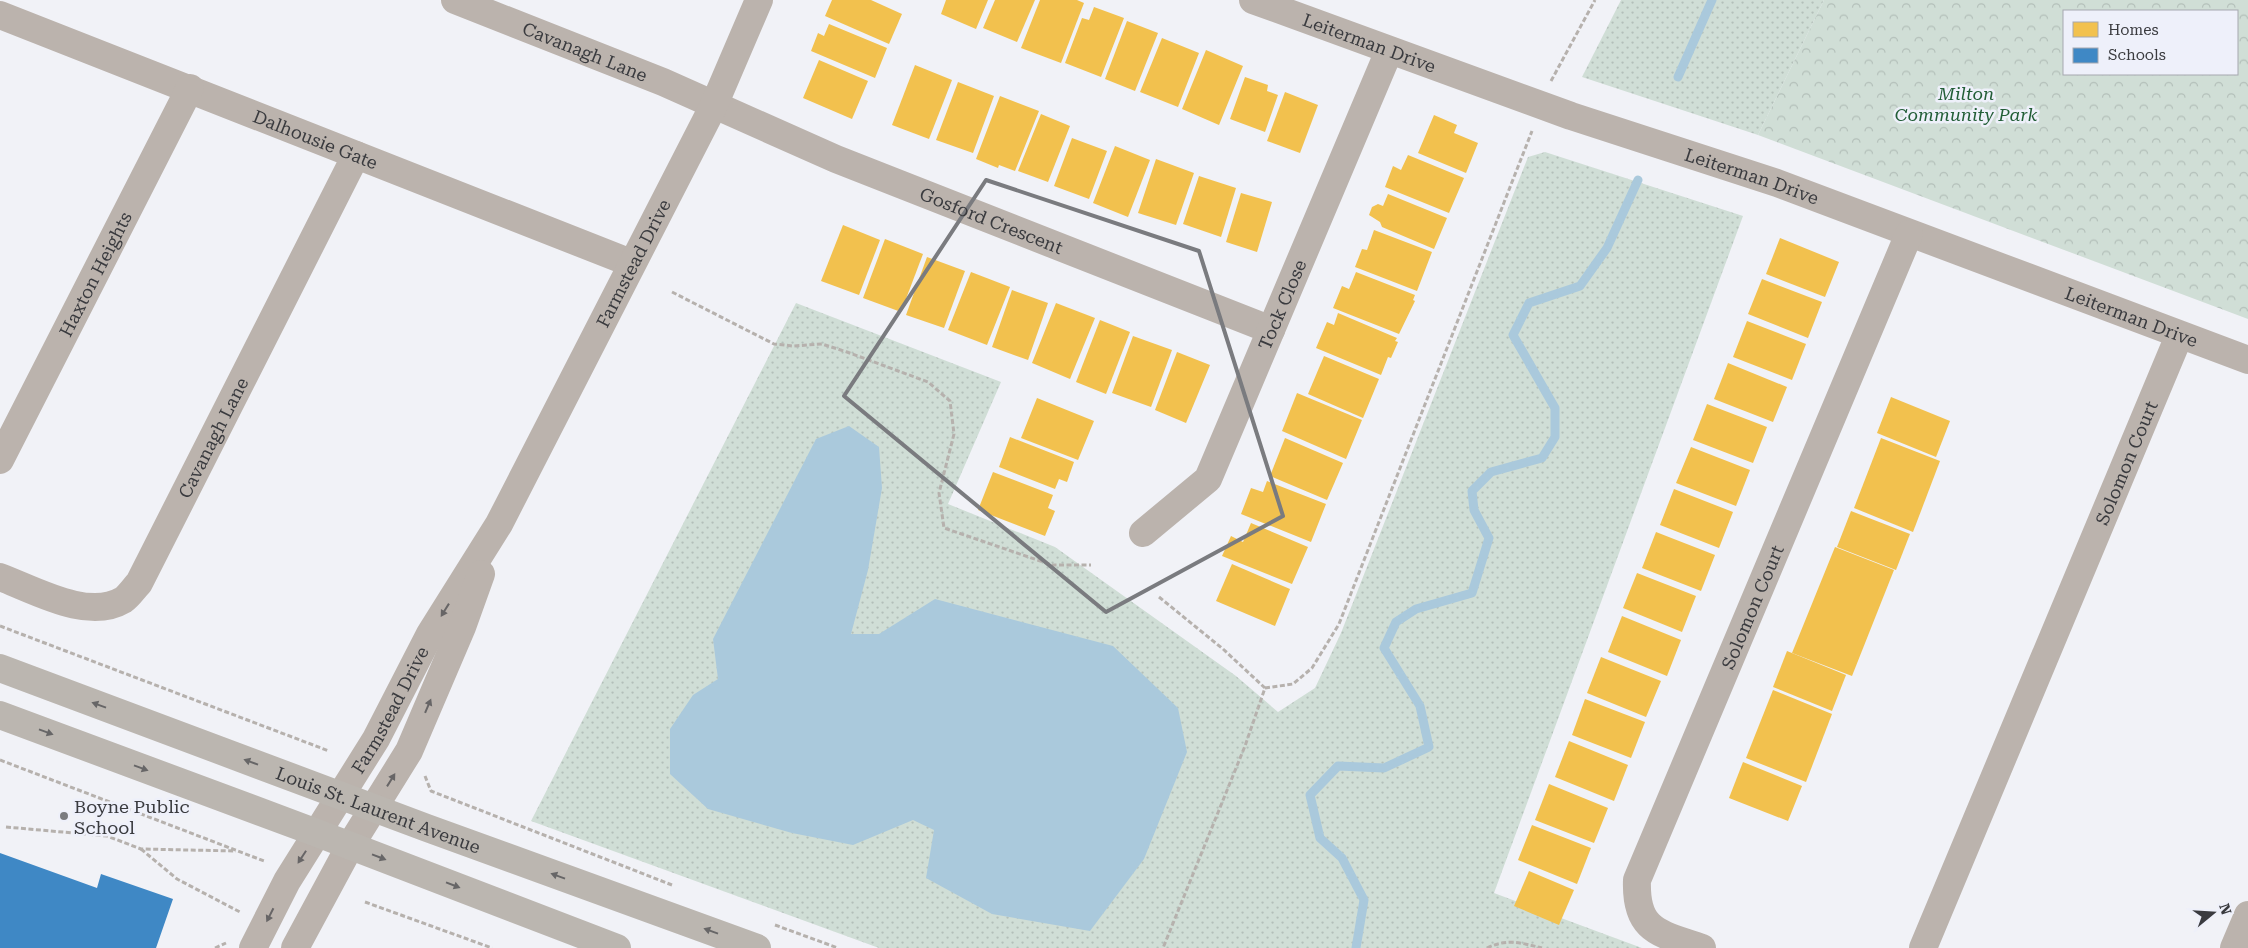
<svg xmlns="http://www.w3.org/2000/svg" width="2248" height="948" font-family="'Roboto Serif',serif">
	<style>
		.grass { fill: url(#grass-dots) }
		.forest { fill: url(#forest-crowns); fill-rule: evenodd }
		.water { fill: #aac9dc }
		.homes { fill: #f2c14e }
		.schools { fill: #3f88c5 }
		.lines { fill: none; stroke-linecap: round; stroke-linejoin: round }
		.stream { stroke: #aac9dc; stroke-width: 9 }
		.path { stroke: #b6b1ad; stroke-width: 3; stroke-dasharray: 5 2.5; stroke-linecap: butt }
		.minor { stroke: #bbb3ad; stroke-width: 28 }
		.major { stroke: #bbb6b0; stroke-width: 28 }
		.oneway { fill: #676566 }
		.oneway2 { fill: #676667 }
		.marked { fill: none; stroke: #7a7b7f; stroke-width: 4; stroke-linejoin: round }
		.poi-dot { fill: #7a7b7f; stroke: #eef0fa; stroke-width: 2 }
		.labels { text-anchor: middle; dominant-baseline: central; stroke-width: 5; stroke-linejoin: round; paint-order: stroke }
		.street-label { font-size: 18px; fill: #3a3b3f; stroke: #eef0fa }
		.park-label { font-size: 18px; font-style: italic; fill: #225e37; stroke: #eef0fa }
		.poi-label { font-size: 18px; fill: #3a3b3f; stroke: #eef0fa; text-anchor: start }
	</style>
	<defs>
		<pattern id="grass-dots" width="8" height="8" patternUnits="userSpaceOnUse" patternTransform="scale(1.25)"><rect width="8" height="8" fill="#d0ded6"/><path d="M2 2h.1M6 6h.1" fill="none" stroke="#b3bfb9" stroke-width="1.8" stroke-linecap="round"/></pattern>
		<pattern id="forest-crowns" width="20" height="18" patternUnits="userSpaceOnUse" patternTransform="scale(1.25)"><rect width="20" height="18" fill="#d0ded6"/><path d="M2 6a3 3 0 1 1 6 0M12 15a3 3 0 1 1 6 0" fill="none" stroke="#b3bfb9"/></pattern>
	</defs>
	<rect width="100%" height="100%" fill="#f1f2f7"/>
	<g class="grass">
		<path d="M1621 0H1824L1758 135 1582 77Z"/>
		<path d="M1545 152 1743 216 1494 893 1642 948H879L531 821 796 303 1001 382 948 504 1055 547 1236 676 1278 712 1315 688 1341 633 1528 157Z"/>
	</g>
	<path class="forest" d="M1824 0H2248V319L1758 135ZM2064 11H2237V74H2064Z"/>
	<path class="water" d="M849 426 879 447 882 488 868 570 851 634H879L935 599 1113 646 1178 708 1187 752 1144 859 1090 931 992 914 926 878 934 830 913 820 853 845 792 833 708 809 670 774V729L693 695 718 679 713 639 816 439Z"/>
	<g class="homes">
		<path d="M832 0H871L902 14 889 44 825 16Z"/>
		<path d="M946 0H988L976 29 941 14Z"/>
		<path d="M995 0H1035L1017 42 983 28Z"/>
		<path d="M1040 0H1077L1084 3 1061 63 1021 48Z"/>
		<path d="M1094 7 1124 18 1101 77 1065 63 1082 18 1089 20Z"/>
		<path d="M1127 21 1158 33 1135 91 1105 79Z"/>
		<path d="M829 24 887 48 875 78 811 51 818 33 824 36Z"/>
		<path d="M1162 38 1199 53 1178 107 1140 92Z"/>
		<path d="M1206 50 1243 66 1219 125 1182 109Z"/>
		<path d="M819 60 868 81 852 119 803 98Z"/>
		<path d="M915 65 952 80 929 139 892 125Z"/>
		<path d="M1245 77 1268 85 1267 91 1278 95 1265 132 1230 119Z"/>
		<path d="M958 82 994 96 973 153 936 140Z"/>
		<path d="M1285 92 1318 105 1300 153 1267 141Z"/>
		<path d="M1000 96 1039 111 1015 171 999 165 998 168 976 159Z"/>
		<path d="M1041 114 1070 126 1048 182 1018 171Z"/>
		<path d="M1434 115 1457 125 1454 133 1478 143 1466 173 1418 153Z"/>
		<path d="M1072 138 1107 151 1089 199 1054 186Z"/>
		<path d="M1115 146 1150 160 1128 217 1093 203Z"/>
		<path d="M1408 155 1464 178 1449 213 1385 187 1393 166 1401 170Z"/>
		<path d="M1156 159 1194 173 1176 225 1138 213Z"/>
		<path d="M1199 176 1236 188 1221 237 1183 224Z"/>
		<path d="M1241 193 1272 202 1257 252 1226 242Z"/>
		<path d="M1388 194 1447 218 1434 249 1382 227 1380 222 1369 215 1372 207 1378 204 1383 206Z"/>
		<path d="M843 225 880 240 859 295 821 281Z"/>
		<path d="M1374 230 1432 252 1417 291 1355 267 1362 249 1367 250Z"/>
		<path d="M1780 238 1839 262 1825 297 1766 274Z"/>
		<path d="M885 239 923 254 901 312 863 298Z"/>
		<path d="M927 257 965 271 944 328 906 315Z"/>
		<path d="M971 272 1010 287 987 345 948 330Z"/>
		<path d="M1356 272 1415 295 1413 300 1415 301 1399 334 1333 308 1342 286 1349 289Z"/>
		<path d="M1762 279 1822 302 1808 338 1748 314Z"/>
		<path d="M1012 290 1048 303 1028 360 992 347Z"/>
		<path d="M1056 303 1095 318 1070 379 1032 363Z"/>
		<path d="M1338 313 1397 338 1395 341 1398 342 1391 358 1388 357 1381 375 1316 348 1327 322 1334 325Z"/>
		<path d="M1100 320 1130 332 1106 394 1076 382Z"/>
		<path d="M1747 321 1806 344 1792 380 1733 357Z"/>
		<path d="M1133 336 1172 350 1151 407 1112 393Z"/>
		<path d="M1177 352 1210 365 1186 423 1155 410Z"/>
		<path d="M1324 356 1379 379 1363 418 1308 394Z"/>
		<path d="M1728 363 1787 387 1773 422 1714 399Z"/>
		<path d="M1297 393 1362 420 1346 459 1282 431Z"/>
		<path d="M1891 397 1950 421 1936 457 1877 433Z"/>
		<path d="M1037 398 1094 421 1078 460 1021 438Z"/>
		<path d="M1707 404 1767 427 1753 463 1693 440Z"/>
		<path d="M1010 437 1074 462 1067 482 1059 479 1055 489 999 467Z"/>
		<path d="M1285 438 1343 463 1327 500 1270 476Z"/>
		<path d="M1881 438 1940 461 1913 532 1854 508Z"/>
		<path d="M1691 447 1750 470 1736 506 1676 483Z"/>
		<path d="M993 472 1053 495 1048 508 1055 511 1045 536 978 510Z"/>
		<path d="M1267 481 1326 504 1311 542 1241 514 1251 488 1263 492Z"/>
		<path d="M1674 489 1733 512 1719 548 1660 525Z"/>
		<path d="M1851 511 1910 534 1896 570 1837 547Z"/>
		<path d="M1251 523 1308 547 1292 584 1222 556 1231 536 1243 542Z"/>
		<path d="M1656 532 1715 555 1701 591 1642 568Z"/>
		<path d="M1835 547 1894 570 1852 676 1792 653Z"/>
		<path d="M1232 564 1290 589 1275 626 1216 601Z"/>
		<path d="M1637 573 1696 596 1682 632 1623 608Z"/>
		<path d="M1622 616 1681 640 1667 676 1608 652Z"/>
		<path d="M1787 651 1846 675 1832 711 1773 687Z"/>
		<path d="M1601 657 1661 681 1646 717 1587 693Z"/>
		<path d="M1773 690 1832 714 1806 782 1746 758Z"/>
		<path d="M1585 699 1645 722 1631 758 1572 735Z"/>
		<path d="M1569 741 1628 765 1614 801 1555 777Z"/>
		<path d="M1743 762 1802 786 1788 821 1729 798Z"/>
		<path d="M1549 784 1608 808 1594 843 1535 820Z"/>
		<path d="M1532 825 1591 848 1577 884 1518 860Z"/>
		<path d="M1529 871 1574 890 1559 925 1514 906Z"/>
	</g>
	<path class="schools" d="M0 853 97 888 101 874 173 899 156 948H0Z"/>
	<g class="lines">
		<g class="stream">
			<path d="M1678 77 1712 0"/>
			<path d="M1356 948 1364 900 1342 858 1320 838 1310 795 1338 766 1384 768 1429 747 1420 706 1384 648 1396 622 1416 609 1472 593 1489 538 1474 510 1472 491 1491 472 1542 458 1555 437V408L1513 335 1529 303 1580 286 1607 248 1638 180"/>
		</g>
		<g class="path">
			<path d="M1551 81 1595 0"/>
			<path d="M672 292 774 344 793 346 822 344 847 352 928 382 950 401 954 434 939 493 944 528 1052 565H1091"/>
			<path d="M1159 597 1223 649 1265 688 1245 746 1163 948"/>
			<path d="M0 626 329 751"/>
			<path d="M1265 688 1293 684 1312 668 1339 624 1532 131"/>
			<path d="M0 760 264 861"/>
			<path d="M425 776 431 791 672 885"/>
			<path d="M6 827 107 836 141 849 236 851"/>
			<path d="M141 849 177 879 240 912"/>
			<path d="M365 902 492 948"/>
			<path d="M775 925 838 948"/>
			<path d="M215 948 226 943"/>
			<path d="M1487 948C1508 938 1521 943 1542 948"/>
		</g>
		<g class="minor">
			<path id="s1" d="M455 0 663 82 836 159 1271 330"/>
			<path id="s2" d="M1253 0 1571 116 1777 183 2248 360"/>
			<path id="s3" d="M0 15 631 263"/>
			<path id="s4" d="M0 460 190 88"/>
			<path id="s5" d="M1143 533 1208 479 1389 51"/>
			<path id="s6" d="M0 577C35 590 88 621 123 600 129 596 134 588 139 583L356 155"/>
			<path id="s7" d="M253 948 287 881 376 739 430 634 499 524 714 105 759 0"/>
			<path d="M295 948 350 846 409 751 462 627 481 574"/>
			<path id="s8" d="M1702 948C1660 933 1635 932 1637 880L1909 234"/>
			<path id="s9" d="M1923 948 2179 336"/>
			<path d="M2234 948 2248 915"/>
		</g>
		<g class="major">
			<path id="s10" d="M0 668 427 828 757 948"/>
			<path d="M0 715 317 833 617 948"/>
		</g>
	</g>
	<defs><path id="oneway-solid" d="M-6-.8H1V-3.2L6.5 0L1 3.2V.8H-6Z" transform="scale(1.25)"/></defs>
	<g class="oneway">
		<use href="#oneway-solid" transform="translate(445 610) rotate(122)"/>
		<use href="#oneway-solid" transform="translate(428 706) rotate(-67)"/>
		<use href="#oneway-solid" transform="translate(391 780) rotate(-58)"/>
		<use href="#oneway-solid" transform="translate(302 857) rotate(123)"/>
		<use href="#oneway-solid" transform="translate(270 915) rotate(117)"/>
	</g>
	<g class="oneway2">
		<use href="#oneway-solid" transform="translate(99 705) rotate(-160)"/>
		<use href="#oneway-solid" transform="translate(46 732) rotate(20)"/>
		<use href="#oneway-solid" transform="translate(251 762) rotate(-160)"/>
		<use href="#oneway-solid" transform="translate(141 768) rotate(20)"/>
		<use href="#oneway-solid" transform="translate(379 857) rotate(21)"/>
		<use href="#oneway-solid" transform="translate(558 876) rotate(-160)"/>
		<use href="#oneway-solid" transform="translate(453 885) rotate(21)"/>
		<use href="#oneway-solid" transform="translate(711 931) rotate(-160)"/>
	</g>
	<path class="marked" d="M986 180 1199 251 1283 516 1106 612 844 396Z"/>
	<circle class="poi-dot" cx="64" cy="816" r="5"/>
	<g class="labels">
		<g class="street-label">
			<text stroke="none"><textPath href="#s2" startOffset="124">Leiterman Drive</textPath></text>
			<text stroke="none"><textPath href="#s1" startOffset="140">Cavanagh Lane</textPath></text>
			<text stroke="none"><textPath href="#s3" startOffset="339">Dalhousie Gate</textPath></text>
			<text stroke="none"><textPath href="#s2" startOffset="529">Leiterman Drive</textPath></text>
			<text stroke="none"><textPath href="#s1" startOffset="580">Gosford Crescent</textPath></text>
			<text stroke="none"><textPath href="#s7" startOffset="784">Farmstead Drive</textPath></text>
			<text stroke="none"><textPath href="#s4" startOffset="209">Haxton Heights</textPath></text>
			<text stroke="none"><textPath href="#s5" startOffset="274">Tock Close</textPath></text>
			<text stroke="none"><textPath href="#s2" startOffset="934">Leiterman Drive</textPath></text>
			<text stroke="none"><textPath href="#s6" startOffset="316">Cavanagh Lane</textPath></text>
			<text stroke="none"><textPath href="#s9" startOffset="526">Solomon Court</textPath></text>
			<text stroke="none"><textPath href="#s8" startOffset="402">Solomon Court</textPath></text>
			<text stroke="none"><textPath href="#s7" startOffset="275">Farmstead Drive</textPath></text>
			<text stroke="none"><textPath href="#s10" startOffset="404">Louis St. Laurent Avenue</textPath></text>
		</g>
		<g class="park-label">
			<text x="1966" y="93">Milton<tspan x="1966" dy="21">Community Park</tspan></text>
		</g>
		<g class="poi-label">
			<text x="74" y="806">Boyne Public<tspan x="74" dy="21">School</tspan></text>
		</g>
	</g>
	<rect x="2063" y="10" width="175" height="65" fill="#eef0fa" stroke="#a6a8af"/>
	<rect x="2073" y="22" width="25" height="15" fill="#f2c14e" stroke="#a6a8af"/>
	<text x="2108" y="35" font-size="15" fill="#3a3b3f">Homes</text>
	<rect x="2073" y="48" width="25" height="15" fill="#3f88c5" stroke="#a6a8af"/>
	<text x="2108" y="60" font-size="15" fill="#3a3b3f">Schools</text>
	<g transform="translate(2213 913) rotate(72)" stroke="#eef0fa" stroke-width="4" paint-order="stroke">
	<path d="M0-4L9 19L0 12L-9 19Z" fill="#3a3b3f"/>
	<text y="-8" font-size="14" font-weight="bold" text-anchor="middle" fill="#3a3b3f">N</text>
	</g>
</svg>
